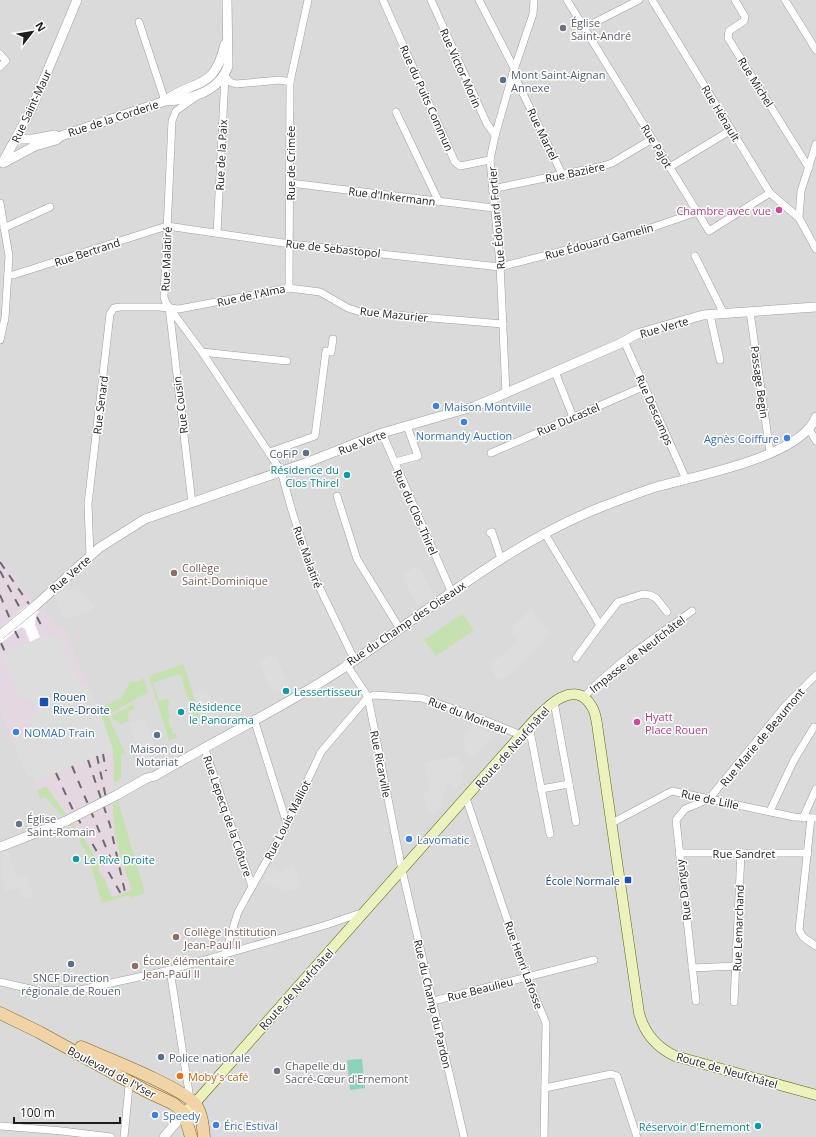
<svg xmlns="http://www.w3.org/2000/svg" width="816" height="1137" font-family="'Open Sans',sans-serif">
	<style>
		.residential { fill: #dbdada }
		.industrial { fill: #e5d7e2 }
		.grass { fill: #c6e1b0 }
		.pitch { fill: #8cd2ba }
		.parking { fill: #ddd }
		.plaza { fill: #d9d9e2 }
		.pier { fill: #fff }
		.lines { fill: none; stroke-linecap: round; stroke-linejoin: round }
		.minor-casing { stroke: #9e9e9e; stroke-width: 8 }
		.tertiary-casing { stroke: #9e9e9e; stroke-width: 10 }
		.secondary-casing { stroke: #5a6612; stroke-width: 11 }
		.primary-casing { stroke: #846313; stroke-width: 13 }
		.minor { stroke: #fff; stroke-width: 7 }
		.tertiary { stroke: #fff; stroke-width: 9 }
		.secondary { stroke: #ecf1be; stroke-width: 10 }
		.primary { stroke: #f0d3a7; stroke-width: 12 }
		.rail { stroke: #6b6b6b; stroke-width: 2; stroke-dasharray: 8 8; stroke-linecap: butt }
		.tertiary-bridge-casing { stroke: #9e9e9e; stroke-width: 10; stroke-linecap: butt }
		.tertiary-bridge { stroke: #fff; stroke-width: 9 }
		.worship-dot { fill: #6b7280; stroke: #fff; stroke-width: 1.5 }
		.service-dot { fill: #5c6f8a; stroke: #fff; stroke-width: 1.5 }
		.hotel-dot { fill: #d1479c; stroke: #fff; stroke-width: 1.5 }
		.shop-dot { fill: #3f7fe0; stroke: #fff; stroke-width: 1.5 }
		.culture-dot { fill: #0f9aa8; stroke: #fff; stroke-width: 1.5 }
		.education-dot { fill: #8d6e63; stroke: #fff; stroke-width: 1.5 }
		.transit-dot { fill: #1a4fb4; stroke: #fff; stroke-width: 1.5 }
		.food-dot { fill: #e8710a; stroke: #fff; stroke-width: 1.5 }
		.labels { text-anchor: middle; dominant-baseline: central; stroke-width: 3; stroke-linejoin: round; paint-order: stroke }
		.worship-label { font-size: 11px; fill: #5b616d; stroke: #fff; text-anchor: start }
		.street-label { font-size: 11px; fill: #1d1d1d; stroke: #fff }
		.service-label { font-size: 11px; fill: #4e5e75; stroke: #fff; text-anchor: start }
		.hotel-label { font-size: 11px; fill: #b23c85; stroke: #fff; text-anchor: end }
		.shop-label { font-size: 11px; fill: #366cbe; stroke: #fff; text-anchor: start }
		.culture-label { font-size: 11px; fill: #0d838f; stroke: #fff; text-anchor: start }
		.education-label { font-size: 11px; fill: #785e54; stroke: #fff; text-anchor: start }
		.transit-label { font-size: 11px; fill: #164399; stroke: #fff; text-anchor: start }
		.food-label { font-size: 11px; fill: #c56008; stroke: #fff; text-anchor: start }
	</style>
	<rect width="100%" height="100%" fill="#edeae4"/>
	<rect class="residential" x="0" y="0" width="816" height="1137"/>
	<path class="industrial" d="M0 555 39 612 44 607 47 616 51 615 56 628 62 625 105 725 113 758 114 831 124 870 132 890 112 897 104 877 102 878 98 867 100 866 83 837 46 786 37 790 32 776 28 778 0 711Z"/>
	<g class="grass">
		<path d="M462 614 474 630 436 656 424 640Z"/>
		<path d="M180 665H184L200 717 195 720 180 674 153 683 159 701 167 698 170 705 167 706 171 718 168 719 173 734 176 733 177 737 169 741 149 676Z"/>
		<path d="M143 678 148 692 108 715 125 753 121 755V778L116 782 114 781 113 750 98 709 121 698 131 681 138 682Z"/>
		<path d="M132 704 135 709 128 712 129 721 121 724 113 719 112 716Z"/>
		<path d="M46 786 66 814 62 816 45 797 40 799 37 790Z"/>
		<path d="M118 801 145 893 130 898 129 895 102 903 88 856 71 825 73 824C84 837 92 851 100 866L98 868 102 877H104L112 897 132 890C122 862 112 834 113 803Z"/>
	</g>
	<path class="pitch" d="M362 1059 365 1088 350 1090 347 1060Z"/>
	<g class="parking">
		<path d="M419 566 435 597 417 605 403 578 406 577 404 573Z"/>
		<path d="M66 587 70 591 75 587 95 606 91 610 64 620 55 597Z"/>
		<path d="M531 609 550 634 509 676 496 680 489 661 500 657 517 640 512 634 514 632 511 629Z"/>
		<path d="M48 634 50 638 57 635 60 637 81 687 88 684 105 725 113 750 34 782 32 776 28 778 12 739 32 730 29 721 31 717 38 714 31 698 21 701 1 654Z"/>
		<path d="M275 654 289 685 273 693 258 661Z"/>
		<path d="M206 688 217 713 214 714 215 717 203 725 193 693Z"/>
		<path d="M145 719 157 752V759L148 764 146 758 141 760 129 724Z"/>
		<path d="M474 720 483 724 481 729 495 734 473 757 466 753 463 738Z"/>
		<path d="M458 756 460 762 465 765 460 775 464 781 456 789 448 781 442 797 443 805 434 815 428 810 423 793 429 792 428 786H430L424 763Z"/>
		<path d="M7 849 17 878 26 875 33 896 23 899 19 887 6 891 1 873 3 872 1 867 4 866 0 852Z"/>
		<path d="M291 863 295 866 301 887 281 893 279 888 261 883 271 865 277 870 282 872 287 869Z"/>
	</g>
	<path class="plaza" d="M209 1096 211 1097 216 1137H208L203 1108Z"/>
	<path class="pier" d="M31 602 39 612 36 614 35 625 40 637 30 642 25 629 21 627 0 644V628Z"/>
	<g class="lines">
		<g class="minor-casing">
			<g id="minor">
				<path d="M383 0 455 162 460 166 490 160"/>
				<path d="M431 0 487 124 495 135"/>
				<path d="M479 0 514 68"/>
				<path d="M567 0 709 231 770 193"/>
				<path d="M652 0 770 193 799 218"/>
				<path d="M735 0 745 17 744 21 729 31 728 38 809 168"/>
				<path d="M785 0 816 50"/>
				<path d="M139 22 165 101"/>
				<path d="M584 28 639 0"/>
				<path d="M0 54 6 61 0 67"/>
				<path d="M513 73 562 174"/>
				<path d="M224 75 230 82 236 84 280 80 290 82"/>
				<path d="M197 96 176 111 172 121 164 297 166 303 202 352 281 471 292 511 312 572 354 659"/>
				<path d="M396 112 439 202"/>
				<path d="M816 144 801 191 799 218 816 249"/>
				<path d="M670 167 731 130"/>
				<path d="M290 183 494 208"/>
				<path d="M492 189 603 166 612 163 652 139"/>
				<path d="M0 203 9 256 5 318 0 340"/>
				<path d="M4 228 50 207"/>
				<path d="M217 233 225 76"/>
				<path d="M695 256 724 314"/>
				<path d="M8 275H13L167 226 290 244 500 267 648 229 697 212"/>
				<path d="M289 288 290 82 308 0"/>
				<path d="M169 307 192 503"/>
				<path d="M750 312 770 452"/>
				<path d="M710 315 720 360"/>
				<path d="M624 341 686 479"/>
				<path d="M202 352 287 361"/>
				<path d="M555 372 573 417"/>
				<path d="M506 394 500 264 490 160 495 136 513 73 533 14 534 0"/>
				<path d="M809 429 816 441"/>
				<path d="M382 433 451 591"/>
				<path d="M270 452 315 436 326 351 331 352 333 339"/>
				<path d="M491 453 645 386"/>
				<path d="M395 462 418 456 407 426"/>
				<path d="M337 496 357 559 400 629"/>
				<path d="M490 533 492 532 501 559"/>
				<path d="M545 534 600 625 576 658"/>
				<path d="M90 557 88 504 110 314 114 308 121 307H159L179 309 289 288 320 292 348 308 360 312 503 324"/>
				<path d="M600 625 618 602 643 594 650 595 656 598 667 612"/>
				<path d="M346 664 368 697 402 870 464 1137"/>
				<path d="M583 698C614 664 655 638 692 611"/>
				<path d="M554 702 576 822"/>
				<path d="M254 719 287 824"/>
				<path d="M529 726 550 834"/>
				<path d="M204 747 252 886"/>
				<path d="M541 789 569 784"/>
				<path d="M466 798 527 978 546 1023 544 1137"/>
				<path d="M770 811 794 760 814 727"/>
				<path d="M803 818 816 789"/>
				<path d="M811 818 799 930 803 937 816 946"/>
				<path d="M612 823 672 791 794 817 816 818"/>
				<path d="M679 853H808"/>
				<path d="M225 954 238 912 287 824 321 752 368 697 374 695 422 698 474 716 521 735"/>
				<path d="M692 968 736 966"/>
				<path d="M170 970 190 1099"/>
				<path d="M0 982 39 991 80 990 170 970 326 925 364 912"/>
				<path d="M433 1001 594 960"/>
				<path d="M696 1001 676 820 685 809 709 799 786 705 816 675"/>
				<path d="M734 1002 741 853"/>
				<path d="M545 1088 611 1074 617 1076 637 1137"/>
				<path d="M0 1126 62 1131 111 1137"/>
				<path d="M124 1137 129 1086 132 1082"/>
			</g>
		</g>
		<g class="tertiary-casing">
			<g id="tertiary">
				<path d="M166 100C197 78 214 91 225 44"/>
				<path d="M16 139H33L55 135"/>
				<path d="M3 162 32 108 77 0"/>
				<path d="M3 163 35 146 56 140 61 136 165 101C190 100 219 92 228 66L227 0"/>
				<path d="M35 606 99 548 145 519 311 461 382 433 476 406 619 344 637 334 703 315 816 307"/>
				<path d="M117 795 147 778 155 776C214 741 276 711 334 674 424 616 507 542 609 504 625 498 640 492 656 487 695 476 801 457 816 417"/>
				<path d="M0 847 66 821"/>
				<path d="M164 1137 184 1113"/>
			</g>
		</g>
		<g class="secondary-casing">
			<path id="secondary" d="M184 1113 195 1103 529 726C543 711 574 675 592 707 596 713 597 723 598 731L639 1013C644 1032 656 1047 675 1056L816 1095"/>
		</g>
		<g class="primary-casing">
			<g id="primary">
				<path d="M0 1013 39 1032 146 1091 174 1104 184 1113 191 1137"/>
				<path d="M81 1047C104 1057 184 1088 196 1105 202 1114 203 1126 204 1137"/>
			</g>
		</g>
		<use href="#minor" class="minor"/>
		<use href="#tertiary" class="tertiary"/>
		<use href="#secondary" class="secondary"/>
		<use href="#primary" class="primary"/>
		<g class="rail">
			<path d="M0 562 29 604"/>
			<path d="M0 571 21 610"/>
			<path d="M0 595 10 619"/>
			<path d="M37 617 41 625"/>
			<path d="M15 631 22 645"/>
			<path d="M1 643 5 652"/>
			<path d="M103 754 106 771"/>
			<path d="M97 756 106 798"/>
			<path d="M88 760 110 825 125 892"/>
			<path d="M72 766 115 869"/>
			<path d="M56 773 72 808 121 894"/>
		</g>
		<g class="tertiary-bridge-casing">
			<g id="tertiary-bridge">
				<path d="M0 635 35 606"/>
				<path d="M66 821 117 795"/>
			</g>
		</g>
		<use href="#tertiary-bridge" class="tertiary-bridge"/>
	</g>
	<g class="worship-dot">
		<circle cx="563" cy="28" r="4"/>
		<circle cx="19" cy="824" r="4"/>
		<circle cx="277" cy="1071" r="4"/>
	</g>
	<g class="service-dot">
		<circle cx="503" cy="80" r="4"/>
		<circle cx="306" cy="453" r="4"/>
		<circle cx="157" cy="735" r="4"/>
		<circle cx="71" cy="964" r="4"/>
		<circle cx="161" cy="1057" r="4"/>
	</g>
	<g class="hotel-dot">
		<circle cx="779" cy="210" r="4"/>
		<circle cx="637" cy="722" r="4"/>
	</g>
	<g class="shop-dot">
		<circle cx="436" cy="406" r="4"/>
		<circle cx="464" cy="422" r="4"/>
		<circle cx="787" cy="438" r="4"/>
		<circle cx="16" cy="732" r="4"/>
		<circle cx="409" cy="839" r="4"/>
		<circle cx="155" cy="1115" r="4"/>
		<circle cx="216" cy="1125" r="4"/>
	</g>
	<g class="culture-dot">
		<circle cx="347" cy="475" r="4"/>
		<circle cx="286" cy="691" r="4"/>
		<circle cx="181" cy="712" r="4"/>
		<circle cx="76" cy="859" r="4"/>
		<circle cx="758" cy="1126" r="4"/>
	</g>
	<g class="education-dot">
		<circle cx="174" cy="573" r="4"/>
		<circle cx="176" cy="937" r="4"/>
		<circle cx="135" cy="966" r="4"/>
	</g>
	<g class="transit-dot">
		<rect x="39" y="697" width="10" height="10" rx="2"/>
		<rect x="624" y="876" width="8" height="8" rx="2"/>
	</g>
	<circle class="food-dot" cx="180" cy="1076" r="4"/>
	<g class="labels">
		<g class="worship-label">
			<text x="571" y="22">Église<tspan x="571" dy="13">Saint-André</tspan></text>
			<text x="27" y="818">Église<tspan x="27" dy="13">Saint-Romain</tspan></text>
			<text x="285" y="1065">Chapelle du<tspan x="285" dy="13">Sacré-Cœur d'Ernemont</tspan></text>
		</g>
		<g class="street-label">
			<text transform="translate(461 68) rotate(66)">Rue Victor Morin</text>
			<text transform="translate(756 82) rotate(58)">Rue Michel</text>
			<text transform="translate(427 98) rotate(66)">Rue du Puits Commun</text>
			<text transform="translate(31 106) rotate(-65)">Rue Saint-Maur</text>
			<text transform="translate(721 113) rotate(59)">Rue Hénault</text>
			<text transform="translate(113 118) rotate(-18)">Rue de la Corderie</text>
			<text transform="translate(543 134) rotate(64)">Rue Martel</text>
			<text transform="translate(657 146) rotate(59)">Rue Pajot</text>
			<text transform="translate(221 155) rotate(-87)">Rue de la Paix</text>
			<text transform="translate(290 163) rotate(-90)">Rue de Crimée</text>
			<text transform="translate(575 172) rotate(-12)">Rue Bazière</text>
			<text transform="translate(392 196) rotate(7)">Rue d'Inkermann</text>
			<text transform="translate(496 218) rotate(-95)">Rue Édouard Fortier</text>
			<text transform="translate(599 241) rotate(-15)">Rue Édouard Gamelin</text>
			<text transform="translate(333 248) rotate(6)">Rue de Sebastopol</text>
			<text transform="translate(87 252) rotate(-18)">Rue Bertrand</text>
			<text transform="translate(166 259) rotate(-88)">Rue Malatiré</text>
			<text transform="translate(251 295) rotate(-12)">Rue de l'Alma</text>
			<text transform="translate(394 314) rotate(6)">Rue Mazurier</text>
			<text transform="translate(664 327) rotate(-16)">Rue Verte</text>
			<text transform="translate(760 382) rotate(82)">Passage Begin</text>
			<text transform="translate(100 405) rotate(-83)">Rue Senard</text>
			<text transform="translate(180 405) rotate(-97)">Rue Cousin</text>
			<text transform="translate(655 410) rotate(66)">Rue Descamps</text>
			<text transform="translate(568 419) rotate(-23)">Rue Ducastel</text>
			<text transform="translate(362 442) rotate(-21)">Rue Verte</text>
			<text transform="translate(416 512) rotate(66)">Rue du Clos Thirel</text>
			<text transform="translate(308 557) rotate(70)">Rue Malatiré</text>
			<text transform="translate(70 574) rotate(-41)">Rue Verte</text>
			<text transform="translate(406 623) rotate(-34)">Rue du Champ des Oiseaux</text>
			<text transform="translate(637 654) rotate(-38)">Impasse de Neufchâtel</text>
			<text transform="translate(468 715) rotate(21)">Rue du Moineau</text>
			<text transform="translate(762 737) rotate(-50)">Rue Marie de Beaumont</text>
			<text transform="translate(512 747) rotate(-48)">Route de Neufchâtel</text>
			<text transform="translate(381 764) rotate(79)">Rue Ricarville</text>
			<text transform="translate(710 799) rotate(12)">Rue de Lille</text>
			<text transform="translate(228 816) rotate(71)">Rue Lepecq de la Clôture</text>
			<text transform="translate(287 820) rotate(-63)">Rue Louis Malliot</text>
			<text x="744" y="853">Rue Sandret</text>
			<text transform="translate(683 890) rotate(-97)">Rue Danguy</text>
			<text transform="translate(738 928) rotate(-88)">Rue Lemarchand</text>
			<text transform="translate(524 965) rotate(70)">Rue Henri Lafosse</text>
			<text transform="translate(296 989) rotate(-48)">Route de Neufchâtel</text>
			<text transform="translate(480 989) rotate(-14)">Rue Beaulieu</text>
			<text transform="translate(433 1004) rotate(77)">Rue du Champ du Pardon</text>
			<text transform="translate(727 1070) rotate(16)">Route de Neufchâtel</text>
			<text transform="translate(112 1072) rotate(28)">Boulevard de l'Yser</text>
		</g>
		<g class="service-label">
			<text x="511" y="74">Mont Saint-Aignan<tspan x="511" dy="13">Annexe</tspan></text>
			<text x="298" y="453" text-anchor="end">CoFiP</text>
			<text x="157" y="748" text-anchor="middle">Maison du<tspan x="157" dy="13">Notariat</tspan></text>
			<text x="71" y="977" text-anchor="middle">SNCF Direction<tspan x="71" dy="13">régionale de Rouen</tspan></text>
			<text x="169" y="1057">Police nationale</text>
		</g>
		<g class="hotel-label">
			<text x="771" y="210">Chambre avec vue</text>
			<text x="645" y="716" text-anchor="start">Hyatt<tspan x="645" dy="13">Place Rouen</tspan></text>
		</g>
		<g class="shop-label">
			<text x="444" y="406">Maison Montville</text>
			<text x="464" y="435" text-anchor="middle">Normandy Auction</text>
			<text x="779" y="438" text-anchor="end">Agnès Coiffure</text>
			<text x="24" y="732">NOMAD Train</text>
			<text x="417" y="839">Lavomatic</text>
			<text x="163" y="1115">Speedy</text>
			<text x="224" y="1125">Éric Estival</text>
		</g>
		<g class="culture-label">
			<text x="339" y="469" text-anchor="end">Résidence du<tspan x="339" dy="13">Clos Thirel</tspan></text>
			<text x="294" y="691">Lessertisseur</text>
			<text x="189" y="706">Résidence<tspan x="189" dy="13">le Panorama</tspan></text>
			<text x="84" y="859">Le Rive Droite</text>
			<text x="750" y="1126" text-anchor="end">Réservoir d'Ernemont</text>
		</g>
		<g class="education-label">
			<text x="182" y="567">Collège<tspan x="182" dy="13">Saint-Dominique</tspan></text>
			<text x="184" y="931">Collège Institution<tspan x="184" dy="13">Jean-Paul II</tspan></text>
			<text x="143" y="960">École élémentaire<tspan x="143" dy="13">Jean-Paul II</tspan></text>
		</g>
		<g class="transit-label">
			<text x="53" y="696">Rouen<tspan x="53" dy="13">Rive-Droite</tspan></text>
			<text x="620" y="880" text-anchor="end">École Normale</text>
		</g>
		<g class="food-label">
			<text x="188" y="1076">Moby's café</text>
		</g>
	</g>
	<g transform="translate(32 32) rotate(59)" stroke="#ffffff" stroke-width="3" paint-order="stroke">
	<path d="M0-3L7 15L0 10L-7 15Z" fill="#1d1d1d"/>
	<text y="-6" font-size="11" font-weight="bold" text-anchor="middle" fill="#1d1d1d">N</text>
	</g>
	<path d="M14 1117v6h106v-6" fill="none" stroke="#1d1d1d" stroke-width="2"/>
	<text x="20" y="1117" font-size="12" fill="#1d1d1d" stroke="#ffffff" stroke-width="3" paint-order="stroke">100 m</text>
</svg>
